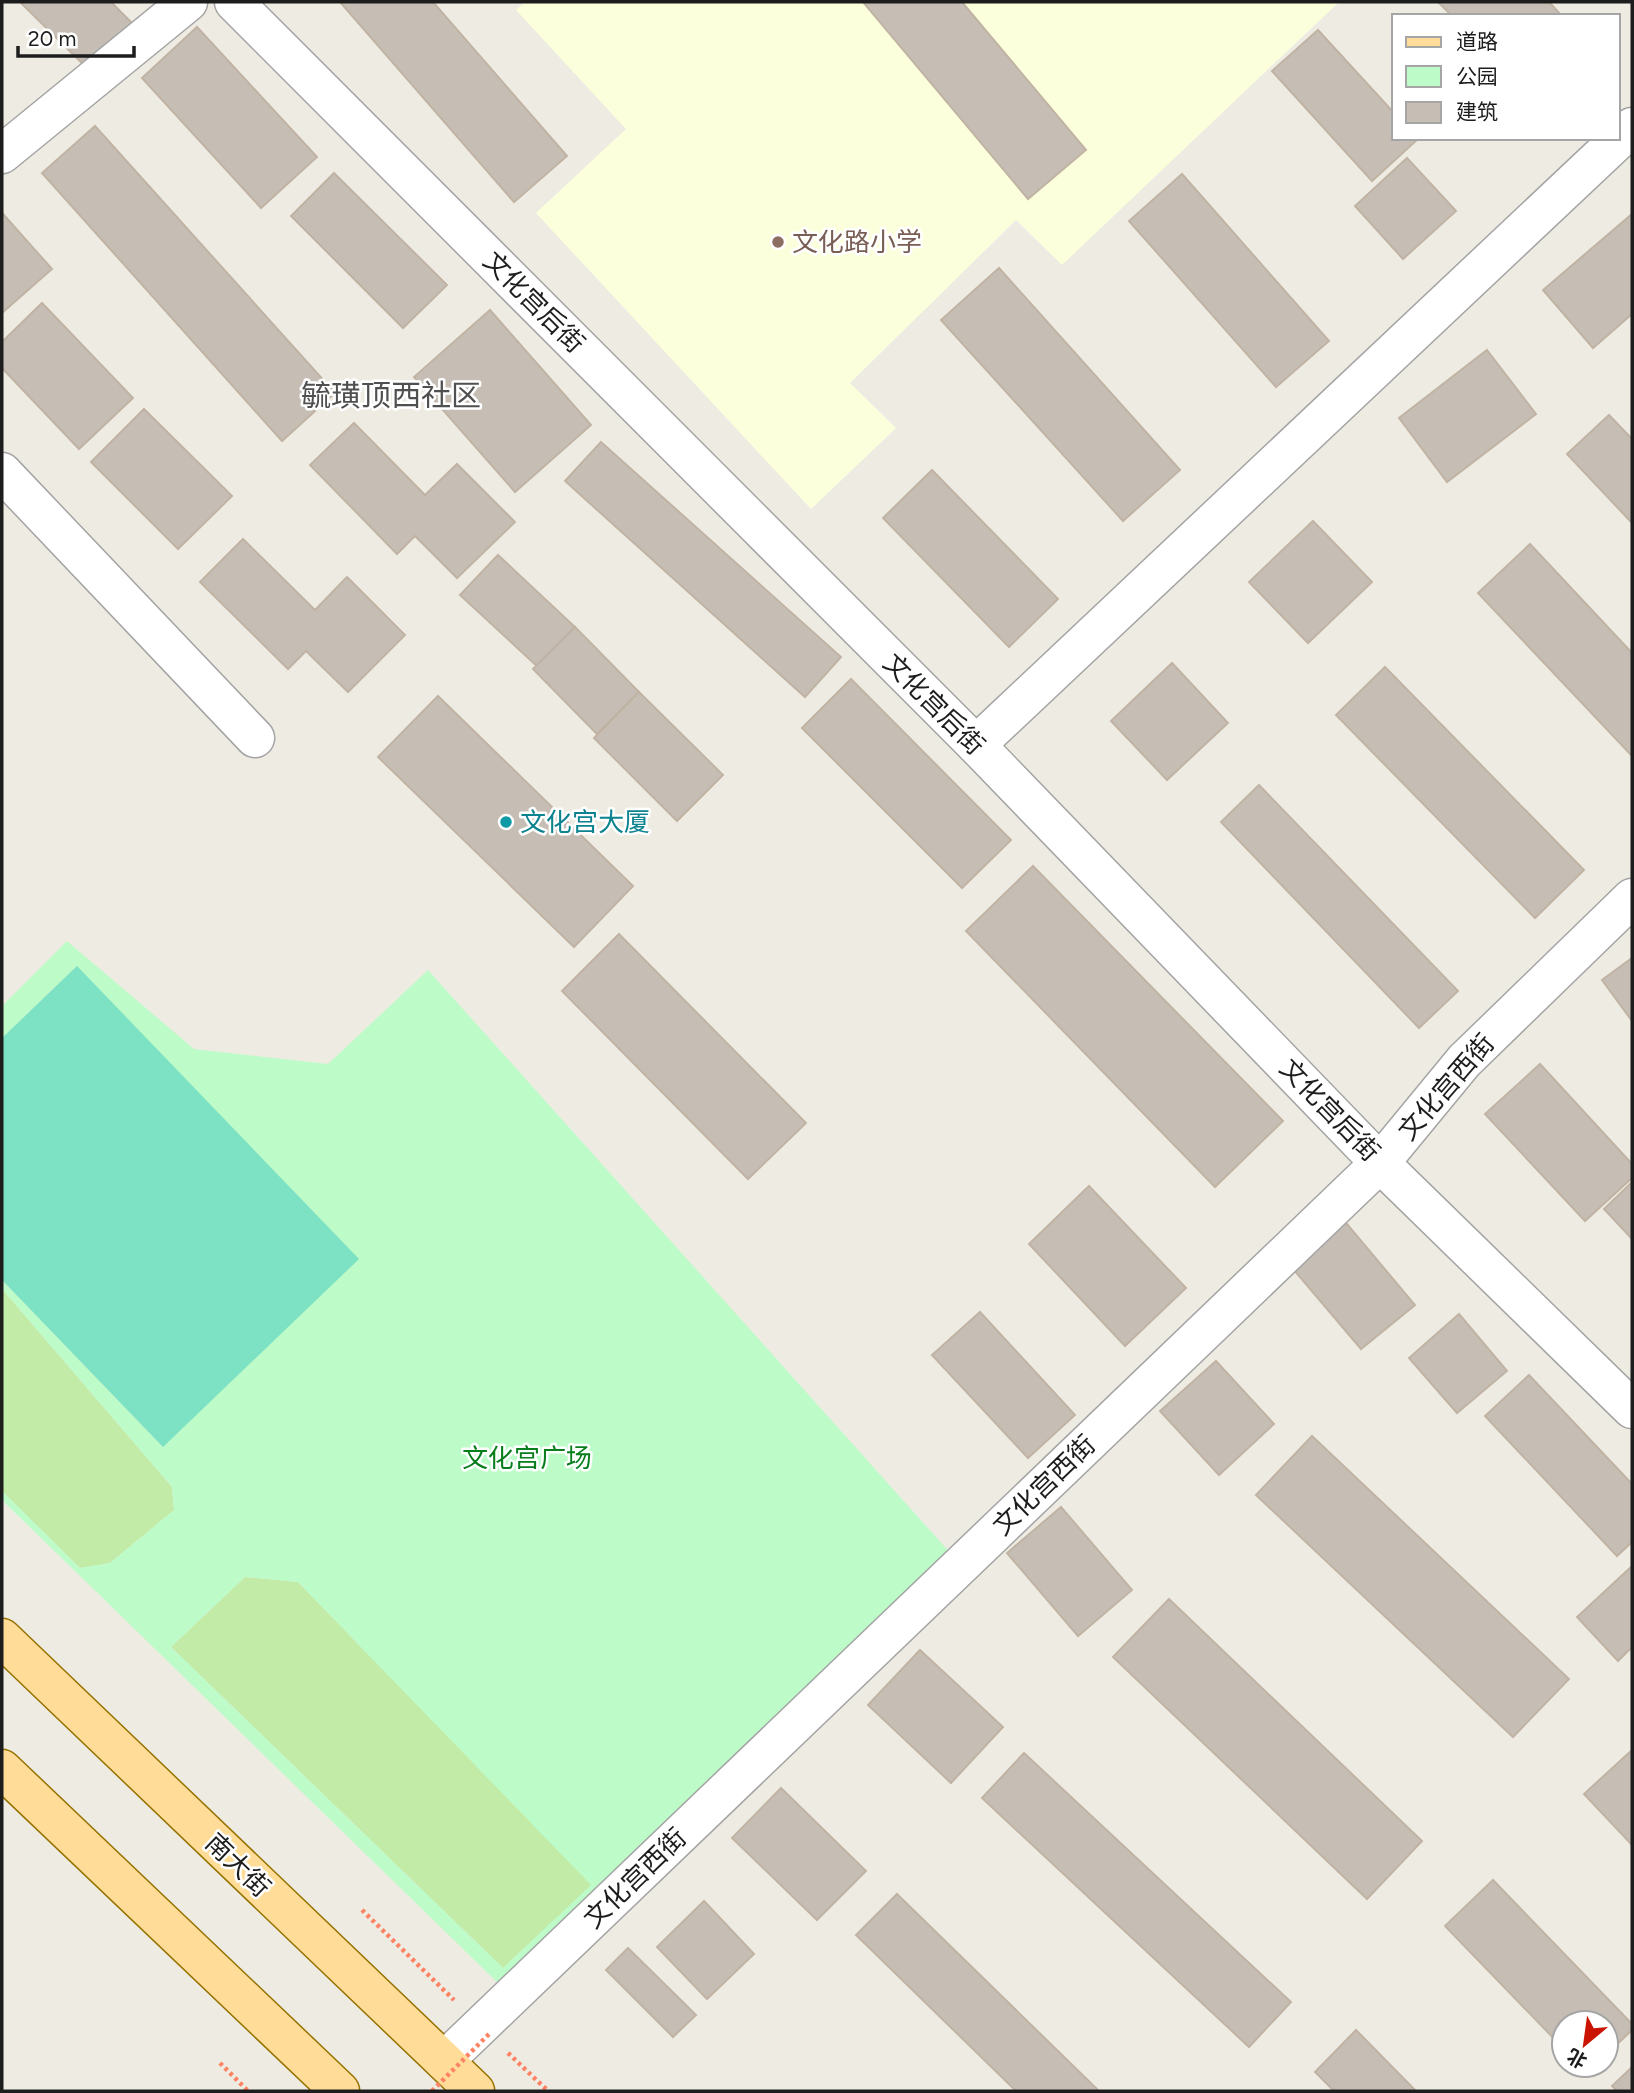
<svg xmlns="http://www.w3.org/2000/svg" width="1634" height="2093" font-family="Figtree,'Noto Sans SC',sans-serif">
	<style>
		.education { fill: #fcffdb }
		.grass { fill: #c1eba6 }
		.park { fill: #bdfbc8; fill-rule: evenodd }
		.pitch { fill: #7de1c4 }
		.building { fill: #c6beb5; stroke: #c1b3a4; stroke-width: 2 }
		.lines { fill: none; stroke-linecap: round; stroke-linejoin: round }
		.minor-casing { stroke: #a4a4a4; stroke-width: 41 }
		.primary-casing { stroke: #967200; stroke-width: 41 }
		.path { stroke: #fe8264; stroke-width: 4.5; stroke-dasharray: 3.5 3.5; stroke-linecap: butt }
		.minor { stroke: #fff; stroke-width: 38 }
		.primary { stroke: #ffdc97; stroke-width: 38 }
		.path-bridge { stroke: #fe8264; stroke-width: 4.5; stroke-dasharray: 3.5 3.5; stroke-linecap: butt }
		.education-dot { fill: #8d6e63; stroke: #fff; stroke-width: 2.5 }
		.culture-dot { fill: #0f9aa8; stroke: #fff; stroke-width: 2.5 }
		.labels { text-anchor: middle; dominant-baseline: central; stroke-width: 5; stroke-linejoin: round; paint-order: stroke }
		.education-label { font-size: 26px; fill: #785e54; stroke: #fff; text-anchor: start }
		.street-label { font-size: 26px; fill: #1d1d1d; stroke: #fff }
		.culture-label { font-size: 26px; fill: #0d838f; stroke: #fff; text-anchor: start }
		.park-label { font-size: 26px; fill: #087e1d; stroke: #fff }
		.quarter-label { font-size: 30px; fill: #505050; stroke: #fff }
	</style>
	<rect width="100%" height="100%" fill="#eeece2"/>
	<path class="education" d="M525 2H1339L1062 265 1016 220 850 383 896 428 811 509 536 213 626 129 516 10Z"/>
	<g class="grass">
		<path d="M2 1289 172 1487 174 1510 110 1563 80 1568 2 1491Z"/>
		<path d="M245 1577 298 1582 592 1885 503 1968 171 1647Z"/>
	</g>
	<path class="park" d="M67 941 194 1049 328 1064 428 970 953 1556 500 1985 2 1500V1491L80 1568 110 1563 174 1510 172 1487 2 1289V1280L163 1447 77 966 2 1038V1006ZM245 1577 298 1582 591 1885 503 1968 171 1647Z"/>
	<path class="pitch" d="M77 966 359 1259 163 1447 2 1280V1038Z"/>
	<g class="building">
		<path d="M20 2H111L134 25 89 70Z"/>
		<path d="M340 2H433L567 156 514 202Z"/>
		<path d="M863 2H962L1086 150 1028 199Z"/>
		<path d="M1438 2H1549L1562 16H1452Z"/>
		<path d="M197 27 317 157 261 208 142 78Z"/>
		<path d="M1318 30 1394 113V138L1418 139 1372 181 1272 71Z"/>
		<path d="M95 126 335 393 282 441 42 173Z"/>
		<path d="M1407 158 1456 211 1403 259 1355 206Z"/>
		<path d="M334 173 447 285 403 328 291 216Z"/>
		<path d="M1182 174 1329 341 1276 387 1129 221Z"/>
		<path d="M3 214 52 269 2 313V216Z"/>
		<path d="M1632 214V314L1593 348 1543 290Z"/>
		<path d="M999 268 1180 470 1123 521 941 320Z"/>
		<path d="M42 303 133 398 79 449 2 368V342Z"/>
		<path d="M490 310 591 425 515 492 414 377Z"/>
		<path d="M1487 350 1536 414 1447 482 1399 418Z"/>
		<path d="M144 409 232 496 178 549 91 462Z"/>
		<path d="M1609 415 1632 439V523L1567 454Z"/>
		<path d="M354 423 425 495 457 464 515 522 457 578 415 536 397 554 310 465Z"/>
		<path d="M601 442 841 657 805 697 565 481Z"/>
		<path d="M932 470 1058 599 1009 647 883 518Z"/>
		<path d="M1313 521 1372 582 1308 643 1249 582Z"/>
		<path d="M243 539 315 610 347 577 405 635 348 692 306 651 288 669 200 582Z"/>
		<path d="M1530 544 1632 653V756L1478 593Z"/>
		<path d="M498 555 575 627 538 667 460 595Z"/>
		<path d="M575 627 639 692 597 734 533 669Z"/>
		<path d="M1172 663 1228 723 1167 780 1111 721Z"/>
		<path d="M1385 667 1584 870 1535 918 1336 715Z"/>
		<path d="M851 679 1011 840 962 888 802 728Z"/>
		<path d="M639 692 723 775 677 821 594 738Z"/>
		<path d="M438 696 633 886 574 947 378 757Z"/>
		<path d="M1259 785 1458 991 1419 1028 1221 822Z"/>
		<path d="M1033 866 1283 1121 1215 1187 966 931Z"/>
		<path d="M619 934 806 1123 748 1179 562 991Z"/>
		<path d="M1632 958V1021L1602 980Z"/>
		<path d="M1540 1064 1632 1164V1178L1585 1221 1485 1114Z"/>
		<path d="M1632 1182V1239L1604 1209Z"/>
		<path d="M1089 1186 1186 1288 1125 1346 1029 1244Z"/>
		<path d="M1341 1217 1415 1305 1361 1349 1288 1263Z"/>
		<path d="M980 1312 1075 1415 1028 1458 932 1355Z"/>
		<path d="M1459 1314 1507 1371 1457 1413 1409 1358Z"/>
		<path d="M1216 1361 1274 1424 1219 1475 1160 1411Z"/>
		<path d="M1529 1375 1632 1484V1542L1617 1556 1485 1416Z"/>
		<path d="M1312 1436 1569 1679 1513 1737 1256 1495Z"/>
		<path d="M1061 1507 1132 1590 1078 1636 1007 1553Z"/>
		<path d="M1632 1566V1647L1618 1661 1577 1617Z"/>
		<path d="M1169 1599 1422 1841 1367 1899 1113 1657Z"/>
		<path d="M920 1650 1003 1727 951 1783 868 1705Z"/>
		<path d="M1632 1750V1845L1584 1794Z"/>
		<path d="M1024 1753 1291 2002 1249 2047 982 1798Z"/>
		<path d="M781 1788 866 1871 817 1920 732 1838Z"/>
		<path d="M1493 1880 1632 2024V2030L1606 2055V2023H1564V2049L1445 1926Z"/>
		<path d="M897 1894 1099 2091H1016L856 1935Z"/>
		<path d="M704 1901 754 1954 707 1999 657 1947Z"/>
		<path d="M628 1948 696 2015 673 2037 606 1970Z"/>
		<path d="M1356 2030 1416 2091H1334L1315 2072Z"/>
		<path d="M1632 2067V2091H1617L1612 2086Z"/>
	</g>
	<g class="lines">
		<g class="minor-casing">
			<g id="minor">
				<path d="M234 2 976 745 1380 1163 1632 1409"/>
				<path d="M2 154 188 2"/>
				<path d="M2 472 255 738"/>
				<path d="M976 745 1632 127"/>
				<path d="M444 2061 1380 1163 1464 1061 1632 898"/>
			</g>
		</g>
		<g class="primary-casing">
			<g id="primary">
				<path d="M2 1638 475 2091"/>
				<path d="M2 1769 340 2091"/>
			</g>
		</g>
		<g class="path">
			<path d="M362 1910 454 2000"/>
			<path d="M508 2053 548 2091"/>
			<path d="M220 2063 248 2091"/>
		</g>
		<use href="#minor" class="minor"/>
		<use href="#primary" class="primary"/>
		<path class="path-bridge" d="M432 2091 489 2034"/>
	</g>
	<circle class="education-dot" cx="778" cy="242" r="7"/>
	<circle class="culture-dot" cx="506" cy="822" r="7"/>
	<g class="labels">
		<g class="education-label">
			<text x="792" y="242">文化路小学</text>
		</g>
		<g class="street-label">
			<text transform="translate(534 302) rotate(45)">文化宫后街</text>
			<text transform="translate(934 704) rotate(45)">文化宫后街</text>
			<text transform="translate(1446 1087) rotate(-49)">文化宫西街</text>
			<text transform="translate(1330 1110) rotate(46)">文化宫后街</text>
			<text transform="translate(1044 1485) rotate(-44)">文化宫西街</text>
			<text transform="translate(238 1865) rotate(44)">南大街</text>
			<text transform="translate(635 1878) rotate(-44)">文化宫西街</text>
		</g>
		<g class="culture-label">
			<text x="520" y="822">文化宫大厦</text>
		</g>
		<g class="park-label">
			<text x="527" y="1458">文化宫广场</text>
		</g>
		<g class="quarter-label">
			<text x="391" y="395">毓璜顶西社区</text>
		</g>
	</g>
	<rect width="1634" height="2093" fill="none" stroke="#1d1d1d" stroke-width="7"/>
	<rect x="1392" y="14" width="228" height="126" fill="#ffffff" stroke="#a5a5a5" stroke-width="2"/>
	<rect x="1406" y="37" width="35" height="10" fill="#ffdc97" stroke="#a5a5a5" stroke-width="2"/>
	<text x="1456" y="49" font-size="21" fill="#1d1d1d">道路</text>
	<rect x="1406" y="66" width="35" height="21" fill="#bdfbc8" stroke="#a5a5a5" stroke-width="2"/>
	<text x="1456" y="84" font-size="21" fill="#1d1d1d">公园</text>
	<rect x="1406" y="102" width="35" height="21" fill="#c6beb5" stroke="#a5a5a5" stroke-width="2"/>
	<text x="1456" y="119" font-size="21" fill="#1d1d1d">建筑</text>
	<g transform="translate(1585 2044) rotate(209)"><circle r="33" fill="#ffffff" stroke="#a5a5a5" stroke-width="2"/>
	<path d="M0-5L12 26L0 18L-12 26Z" fill="#ca1300"/>
	<text y="-10" font-size="19" font-weight="bold" text-anchor="middle" fill="#1d1d1d">北</text>
	</g>
	<path d="M18 46v10h116v-10" fill="none" stroke="#1d1d1d" stroke-width="3.5"/>
	<text x="28" y="46" font-size="21" fill="#1d1d1d" stroke="#ffffff" stroke-width="5" paint-order="stroke">20 m</text>
</svg>
